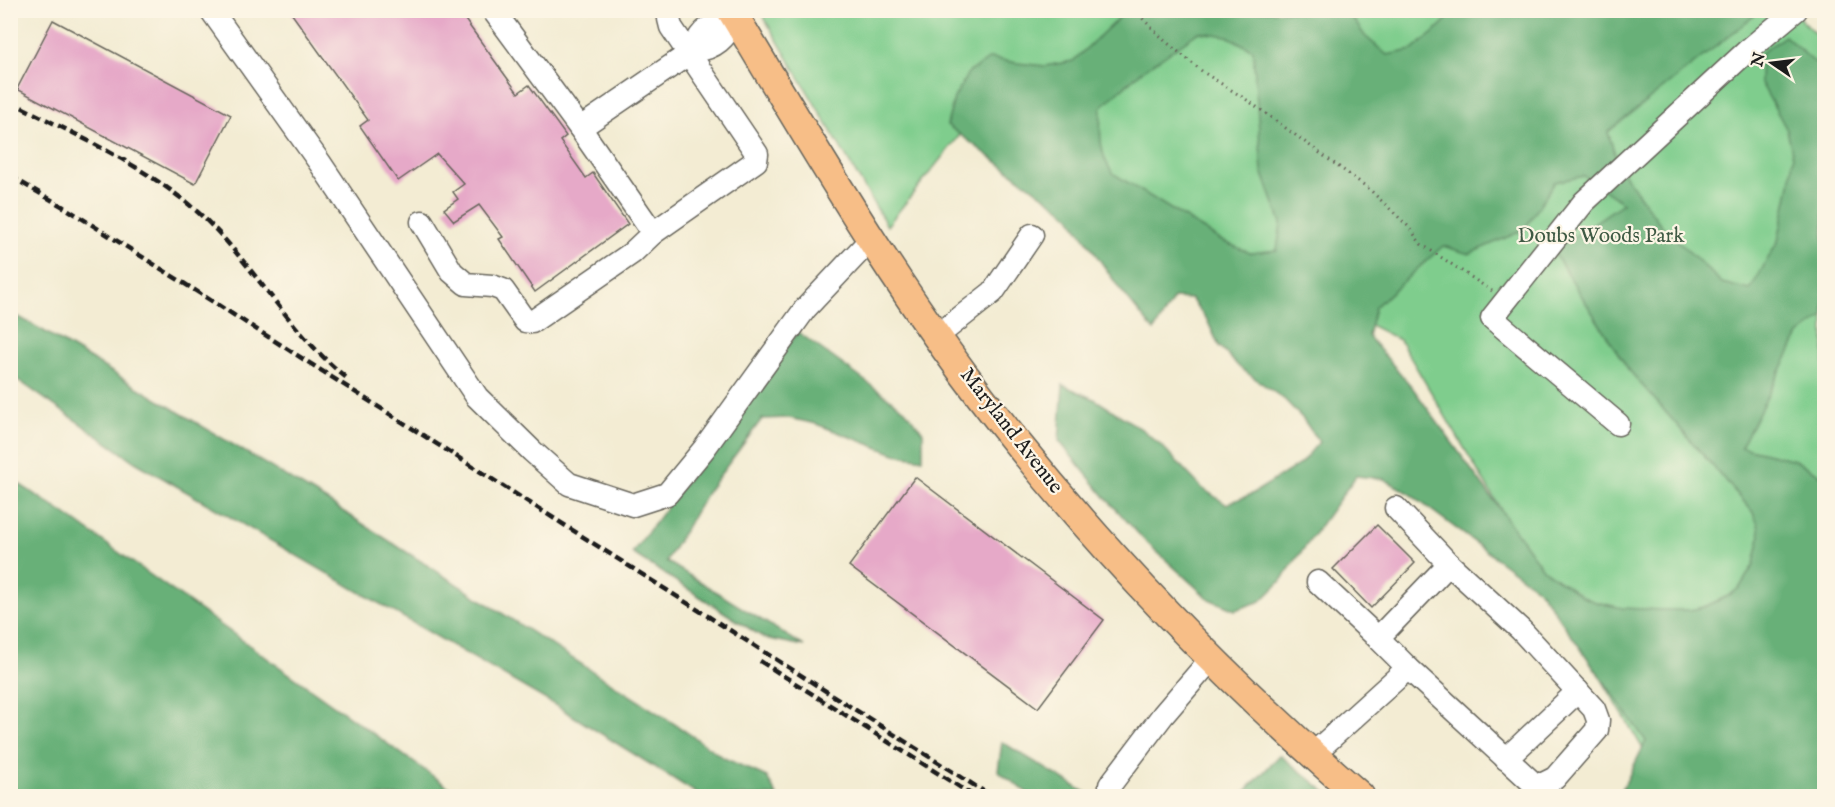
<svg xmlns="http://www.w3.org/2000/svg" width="1835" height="807" font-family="'IM FELL English',serif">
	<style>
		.green { fill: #7fcd8d; stroke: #4e7454; stroke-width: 1.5 }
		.forest { fill: #67b078; stroke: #42664a; stroke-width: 1.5; fill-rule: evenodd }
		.building { fill: #e6a9c8 }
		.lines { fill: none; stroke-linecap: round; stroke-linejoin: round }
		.minor-casing { stroke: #67655c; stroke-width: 25 }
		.major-casing { stroke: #67655c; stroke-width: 31 }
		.path { stroke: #67655c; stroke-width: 3; stroke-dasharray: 1.5 4.5; stroke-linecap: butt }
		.minor { stroke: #fff; stroke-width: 22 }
		.major { stroke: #f7be87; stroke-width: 28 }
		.rail { stroke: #1c1c1c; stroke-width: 4.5; stroke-dasharray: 9 4.5; stroke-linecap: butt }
		.labels { text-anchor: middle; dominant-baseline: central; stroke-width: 4.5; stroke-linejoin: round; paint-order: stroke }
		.park-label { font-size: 21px; fill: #3f5a44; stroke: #fcf5e5 }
		.street-label { font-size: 21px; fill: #1c1c1c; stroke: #fcf5e5 }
	</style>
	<rect width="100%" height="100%" fill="#fcf5e5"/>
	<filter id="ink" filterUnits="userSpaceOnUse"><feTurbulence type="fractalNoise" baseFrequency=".0167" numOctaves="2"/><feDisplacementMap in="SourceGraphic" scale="12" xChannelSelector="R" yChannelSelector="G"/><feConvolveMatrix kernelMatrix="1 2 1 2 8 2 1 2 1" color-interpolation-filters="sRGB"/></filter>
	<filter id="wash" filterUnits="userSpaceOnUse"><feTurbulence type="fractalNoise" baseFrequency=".008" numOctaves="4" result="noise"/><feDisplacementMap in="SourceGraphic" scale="24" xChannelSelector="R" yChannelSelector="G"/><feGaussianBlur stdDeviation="1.35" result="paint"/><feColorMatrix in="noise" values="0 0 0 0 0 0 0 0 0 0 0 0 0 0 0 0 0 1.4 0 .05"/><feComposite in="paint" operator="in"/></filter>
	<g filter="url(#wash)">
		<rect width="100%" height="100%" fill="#f3ecd3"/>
		<path class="green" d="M760 11H1793L1824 43V796H1671L1400 340 968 125 887 226Z"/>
		<g class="forest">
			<path d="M1126 11H1350L1349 13 1365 36 1387 55 1412 50 1433 33 1455 11H1749L1754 16 1608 132 1619 167 1661 225 1722 283 1750 290 1778 241 1790 185 1793 157 1787 130 1760 81 1761 53 1785 36 1824 71V316L1799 335 1741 447 1795 460 1824 477V796H1619L1646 741 1540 591 1407 492 1384 479 1356 476 1280 582 1261 601 1235 610 1209 599 1144 540 1105 497 1059 441 1063 385 1096 400 1143 430 1164 448 1202 488 1226 504 1252 494 1300 464 1319 442 1303 419 1285 400 1239 367 1219 346 1207 320 1191 299 1174 298 1154 331 1119 288 1068 214 947 125 954 98 968 73 990 58 1017 63 1045 66 1073 61ZM1199 32 1227 36 1253 50 1262 171 1281 223 1277 250 1250 253 1222 241 1114 174C1098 156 1100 130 1101 107L1142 71ZM1584 176 1623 203 1553 251 1628 369 1752 511 1758 524 1760 537 1754 564 1740 587 1730 595 1704 607 1690 610H1663L1622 608 1596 602 1583 597 1543 569 1412 387 1368 336 1375 307 1443 246 1469 254 1524 230 1555 182Z"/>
			<path d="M11 315 19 317 42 330 327 501 678 726 724 758 767 777 777 796H701L560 708 135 462 11 375Z"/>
			<path d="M798 332 905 410 923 432V459L895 454 816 424 789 418 762 419 708 491 666 561 804 646 764 638 632 553Z"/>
			<path d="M10 478 62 512 461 796H11Z"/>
			<path d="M1002 742 1091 796H1032L998 771Z"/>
			<path d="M1280 755 1331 796H1241Z"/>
		</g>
		<g id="blocks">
			<g class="building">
				<path d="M289 10H458L518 93 529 85 566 136 560 141 586 178 593 173 628 224 535 292 499 239 503 237 479 205 454 221 444 209 458 199 453 192 464 184 437 154 398 181 360 126 368 120Z"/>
				<path d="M53 20 231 115 195 184 17 89Z"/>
				<path d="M915 477 1104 620 1038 708 849 566Z"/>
				<path d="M1377 525 1415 563 1371 608 1333 569Z"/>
			</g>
		</g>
	</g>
	<g filter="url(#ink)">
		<use href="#blocks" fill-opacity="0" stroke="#67655c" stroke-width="1.5"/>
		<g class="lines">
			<g class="minor-casing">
				<g id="minor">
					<path d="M211 10 320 163 477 397 532 451 569 484 633 505 667 494 704 449 805 309 871 239"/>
					<path d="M493 10 580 128 693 51C716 49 725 38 736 19 713 24 701 27 693 51"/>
					<path d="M580 128 653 233 756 161 757 154 671 27 669 19 671 10"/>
					<path d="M422 222 452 272 466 284 492 286 503 290 525 321 532 322 632 253 653 233"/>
					<path d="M937 336 993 292 1032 235"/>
					<path d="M1618 424 1492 318 1584 202 1747 51 1796 10"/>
					<path d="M1318 582 1378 638"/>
					<path d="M1408 668 1378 638 1449 564"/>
					<path d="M1312 755 1408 668 1534 784H1543L1555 778 1597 730 1598 720 1594 709 1521 630 1449 564 1396 508"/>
					<path d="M1506 759 1578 691"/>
					<path d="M1110 785 1163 715 1211 659"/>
				</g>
			</g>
			<g class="major-casing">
				<path id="major" d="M731 10C819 157 906 306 1014 439 1118 569 1235 688 1360 796"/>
			</g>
			<path class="path" d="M1134 10 1164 40 1203 72 1250 102 1368 188 1409 227 1421 244 1492 291"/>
			<use href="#minor" class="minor"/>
			<use href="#major" class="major"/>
			<g class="rail">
				<path d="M10 101C75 135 148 166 202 216 256 267 290 333 348 379"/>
				<path d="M10 176 67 209 991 796"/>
				<path d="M760 661 974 796"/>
			</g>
		</g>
	</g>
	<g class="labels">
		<g class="park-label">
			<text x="1601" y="236">Doubs Woods Park</text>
		</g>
		<g class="street-label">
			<text transform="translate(1011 431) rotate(52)">Maryland Avenue</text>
		</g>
	</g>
	<rect width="1835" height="807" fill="none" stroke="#fcf5e5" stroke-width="36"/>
	<g transform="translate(1772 63) rotate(284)" stroke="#fcf5e5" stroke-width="4.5" paint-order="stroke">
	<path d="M0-4.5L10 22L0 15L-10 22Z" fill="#1c1c1c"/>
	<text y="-9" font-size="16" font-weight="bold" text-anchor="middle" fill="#1c1c1c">N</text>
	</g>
</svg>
